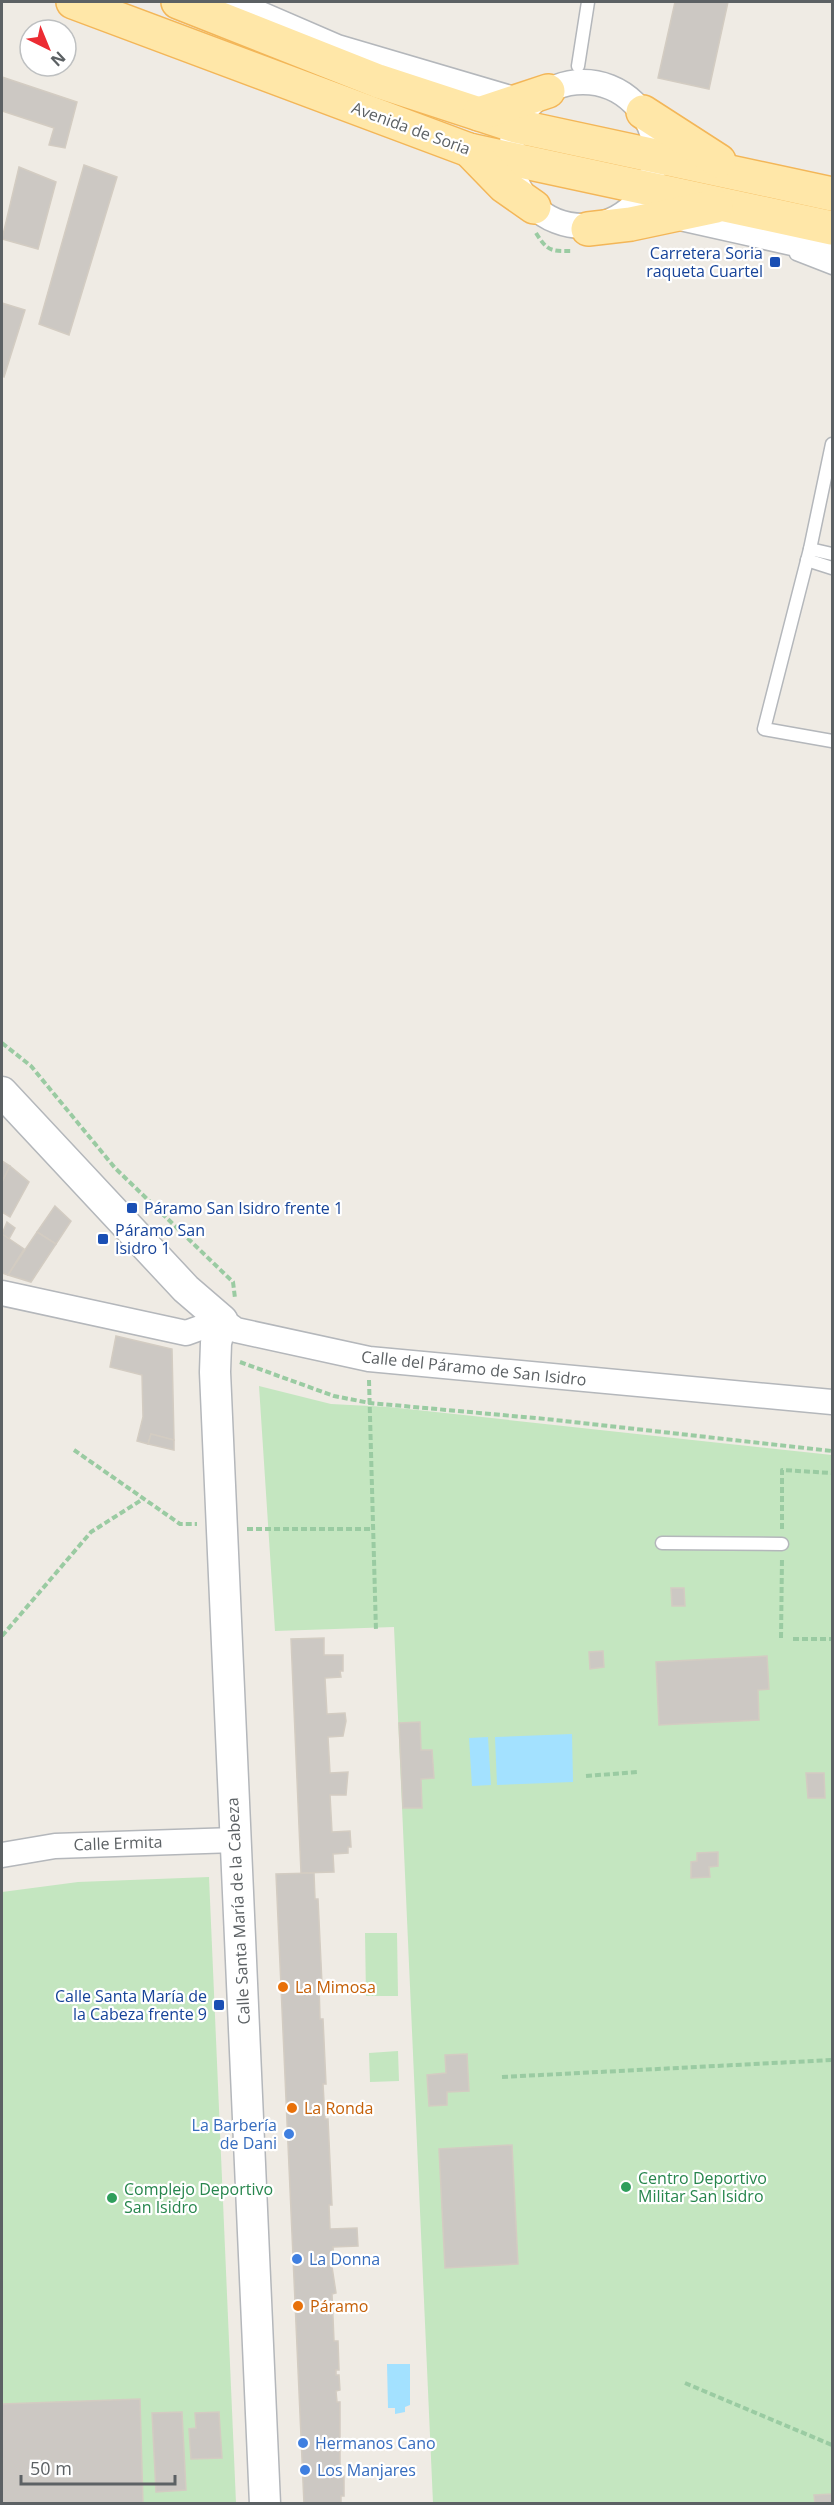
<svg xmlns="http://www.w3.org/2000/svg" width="834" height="2505" font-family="'Open Sans',sans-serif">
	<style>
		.green { fill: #c4e6c0 }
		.water { fill: #a3e1ff }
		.building { fill: #ccc8c3; stroke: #d3ccc2; stroke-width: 1.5 }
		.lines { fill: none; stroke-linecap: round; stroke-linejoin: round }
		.service-casing { stroke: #b4b7bb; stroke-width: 15 }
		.minor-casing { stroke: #b4b7bb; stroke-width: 27 }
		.tertiary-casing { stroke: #b4b7bb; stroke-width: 33 }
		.primary-casing { stroke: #f3b658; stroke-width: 36 }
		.path { stroke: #9acba2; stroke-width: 4; stroke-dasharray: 6 3; stroke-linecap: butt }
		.service { stroke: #fff; stroke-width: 12 }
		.minor { stroke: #fff; stroke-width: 24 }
		.tertiary { stroke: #fff; stroke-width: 30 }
		.primary { stroke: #ffe7a8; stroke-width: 33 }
		.transit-dot { fill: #1a4fb4; stroke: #fff; stroke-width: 2 }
		.food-dot { fill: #e8710a; stroke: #fff; stroke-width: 2 }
		.shop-dot { fill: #3f7fe0; stroke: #fff; stroke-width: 2 }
		.leisure-dot { fill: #2e9e5b; stroke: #fff; stroke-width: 2 }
		.labels { text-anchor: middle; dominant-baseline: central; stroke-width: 4.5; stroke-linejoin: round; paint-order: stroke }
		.street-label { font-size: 16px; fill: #5c6164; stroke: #fff }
		.transit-label { font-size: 16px; fill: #164399; stroke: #fff; text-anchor: end }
		.food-label { font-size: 16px; fill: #c56008; stroke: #fff; text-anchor: start }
		.shop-label { font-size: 16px; fill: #366cbe; stroke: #fff; text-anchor: start }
		.leisure-label { font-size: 16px; fill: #27864d; stroke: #fff; text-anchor: start }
	</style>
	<rect width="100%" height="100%" fill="#efebe4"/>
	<g class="green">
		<path d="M259 1386 331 1404 389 1407 832 1455V2503H433L394 1627 275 1631Z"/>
		<path d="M209 1877 236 2503H2V1892L78 1882Z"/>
		<path d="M365 1933H397L398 1996H366Z"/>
		<path d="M398 2051 399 2081 370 2082 369 2053Z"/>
	</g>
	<g class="water">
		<path d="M572 1734 573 1782 497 1785 495 1737Z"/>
		<path d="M488 1737 491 1785 472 1786 469 1738Z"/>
		<path d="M387 2364H410V2405L405 2407V2412L395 2414V2408H388Z"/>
	</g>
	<g class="building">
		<path d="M675 2H728L709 89 658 78Z"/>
		<path d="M2 77 77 102 65 148 49 145 54 128 2 111Z"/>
		<path d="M84 165 117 177 69 335 39 324Z"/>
		<path d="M19 167 56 182 38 249 2 239Z"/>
		<path d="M2 303 25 310 4 377 2 376Z"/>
		<path d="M2 1161 10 1166 2 1182Z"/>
		<path d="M10 1166 29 1182 10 1217 2 1212V1182Z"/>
		<path d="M55 1206 71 1221 56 1244 37 1232Z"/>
		<path d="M7 1222 15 1228 9 1239 2 1234Z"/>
		<path d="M37 1232 56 1244 31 1282 8 1275Z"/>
		<path d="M2 1234 24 1249 8 1275 2 1273Z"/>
		<path d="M116 1336 172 1349 174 1440 151 1434 148 1444 137 1441 143 1417 142 1375 110 1367Z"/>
		<path d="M151 1434 174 1440V1450L148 1444Z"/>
		<path d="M671 1588H684L685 1606H672Z"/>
		<path d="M324 1638V1655H343V1671H340L341 1677 325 1678 327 1714 345 1713 346 1721 343 1736 328 1737 330 1773 348 1772 346 1795H330L332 1832 350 1831 351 1847H348V1853L333 1854 334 1872 301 1873 291 1639Z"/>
		<path d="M603 1651 604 1667 590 1669 589 1652Z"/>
		<path d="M767 1656 769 1689 758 1690 759 1720 659 1725 656 1662Z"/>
		<path d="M420 1722 421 1750H432L434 1778 421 1779 422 1808H403L399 1723Z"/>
		<path d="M806 1773H824L825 1798H808Z"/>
		<path d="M718 1852V1866L709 1867 710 1877 691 1878V1862L697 1861V1853Z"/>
		<path d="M314 1873 315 1899H318L322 1984H319L320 2019H323L326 2084H323L325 2119H328L332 2205H329L330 2229 357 2228 358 2246 333 2247 334 2260H331L336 2293 332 2294 334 2341H338L339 2370H336V2375H339L340 2390 336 2391 337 2402H340V2476H344V2496H341V2504H304L276 1874Z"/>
		<path d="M467 2054 469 2091 447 2092V2105L429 2106 427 2075 446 2073 445 2055Z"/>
		<path d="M512 2145 518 2264 445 2268 439 2149Z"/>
		<path d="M140 2399 143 2504H2V2404Z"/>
		<path d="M182 2412 186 2490 156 2492 152 2413Z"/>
		<path d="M219 2412 222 2458 191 2459 189 2429 196 2428 195 2413Z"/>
		<path d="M832 2494V2504H815L814 2495Z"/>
	</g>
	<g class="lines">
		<g class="service-casing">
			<g id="service">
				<path d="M578 66 588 2"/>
				<path d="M796 254 832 268"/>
				<path d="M832 444 810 549 764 729 832 741"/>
				<path d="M810 549 832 554"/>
				<path d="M807 560 832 568"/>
				<path d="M662 1543 782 1544"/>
			</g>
		</g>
		<g class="minor-casing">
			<g id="minor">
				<path d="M233 2 337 47 517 100"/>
				<circle cx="583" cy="154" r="72"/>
				<path d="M676 217 832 252"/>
				<path d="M2 1293 186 1333 222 1320 236 1330 369 1359 832 1402"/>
				<path d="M2 1855 55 1846 235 1840"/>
			</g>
		</g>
		<g class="tertiary-casing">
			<path id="tertiary" d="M2 1092 186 1289 222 1320 216 1343 215 1372 265 2504"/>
		</g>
		<g class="primary-casing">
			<g id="primary">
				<path d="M73 2 469 150 832 228"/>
				<path d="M178 2 378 81 516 126 832 194"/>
				<path d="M643 112 719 161"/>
				<path d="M479 114 548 91"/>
				<path d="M469 150 504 186 534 207"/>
				<path d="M588 229 631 224 716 206"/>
			</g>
		</g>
		<g class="path">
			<path d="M536 233C548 252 551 251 573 251"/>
			<path d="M2 1043 31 1066 115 1168 233 1282 235 1298"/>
			<path d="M240 1362 334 1396 370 1403 546 1419 832 1451"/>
			<path d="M369 1380 376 1631"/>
			<path d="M74 1450 180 1524H197"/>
			<path d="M247 1529H372"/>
			<path d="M782 1529V1470L832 1473"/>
			<path d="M2 1636 91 1532 143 1499"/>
			<path d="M781 1638 782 1558"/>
			<path d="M793 1639H832"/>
			<path d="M586 1776 638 1772"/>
			<path d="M502 2077 832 2060"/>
			<path d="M685 2383 832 2445"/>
		</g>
		<use href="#service" class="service"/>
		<use href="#minor" class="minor"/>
		<use href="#tertiary" class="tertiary"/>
		<use href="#primary" class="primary"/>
	</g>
	<g class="transit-dot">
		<rect x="769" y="256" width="12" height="12" rx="3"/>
		<rect x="126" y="1202" width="12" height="12" rx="3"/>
		<rect x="97" y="1233" width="12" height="12" rx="3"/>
		<rect x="213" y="1999" width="12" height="12" rx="3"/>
	</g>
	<g class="food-dot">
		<circle cx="283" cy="1987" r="6"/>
		<circle cx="292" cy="2108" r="6"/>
		<circle cx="298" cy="2306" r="6"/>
	</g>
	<g class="shop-dot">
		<circle cx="289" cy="2134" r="6"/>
		<circle cx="297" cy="2259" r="6"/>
		<circle cx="303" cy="2443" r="6"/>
		<circle cx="305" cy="2470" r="6"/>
	</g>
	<g class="leisure-dot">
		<circle cx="626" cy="2187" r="6"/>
		<circle cx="112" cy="2198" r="6"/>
	</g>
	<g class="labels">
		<g class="street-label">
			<text transform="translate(411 128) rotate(20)">Avenida de Soria</text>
			<text transform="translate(474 1368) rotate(6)">Calle del Páramo de San Isidro</text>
			<text transform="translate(118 1843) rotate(-2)">Calle Ermita</text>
			<text transform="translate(238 1911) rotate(-93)">Calle Santa María de la Cabeza</text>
		</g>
		<g class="transit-label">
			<text x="763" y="253">Carretera Soria<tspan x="763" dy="18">raqueta Cuartel</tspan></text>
			<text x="144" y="1208" text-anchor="start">Páramo San Isidro frente 1</text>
			<text x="115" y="1230" text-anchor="start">Páramo San<tspan x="115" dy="18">Isidro 1</tspan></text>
			<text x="207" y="1996">Calle Santa María de<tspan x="207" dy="18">la Cabeza frente 9</tspan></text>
		</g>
		<g class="food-label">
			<text x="295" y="1987">La Mimosa</text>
			<text x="304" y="2108">La Ronda</text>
			<text x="310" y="2306">Páramo</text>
		</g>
		<g class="shop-label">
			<text x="277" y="2125" text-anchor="end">La Barbería<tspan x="277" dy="18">de Dani</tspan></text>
			<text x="309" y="2259">La Donna</text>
			<text x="315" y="2443">Hermanos Cano</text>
			<text x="317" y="2470">Los Manjares</text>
		</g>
		<g class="leisure-label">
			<text x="638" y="2178">Centro Deportivo<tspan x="638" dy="18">Militar San Isidro</tspan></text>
			<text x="124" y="2189">Complejo Deportivo<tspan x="124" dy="18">San Isidro</tspan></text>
		</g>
	</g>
	<rect width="834" height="2505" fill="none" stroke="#5c6164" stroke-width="6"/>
	<g transform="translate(48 48) rotate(137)"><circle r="28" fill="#ffffff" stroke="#bec0c1" stroke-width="1.5"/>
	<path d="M0-4.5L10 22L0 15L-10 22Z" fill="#ec2c33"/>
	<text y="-9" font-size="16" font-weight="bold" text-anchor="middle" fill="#5c6164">N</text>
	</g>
	<path d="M21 2475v9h154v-9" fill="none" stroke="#5c6164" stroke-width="3"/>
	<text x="30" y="2475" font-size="18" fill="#5c6164" stroke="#ffffff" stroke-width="4.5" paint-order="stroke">50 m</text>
</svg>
